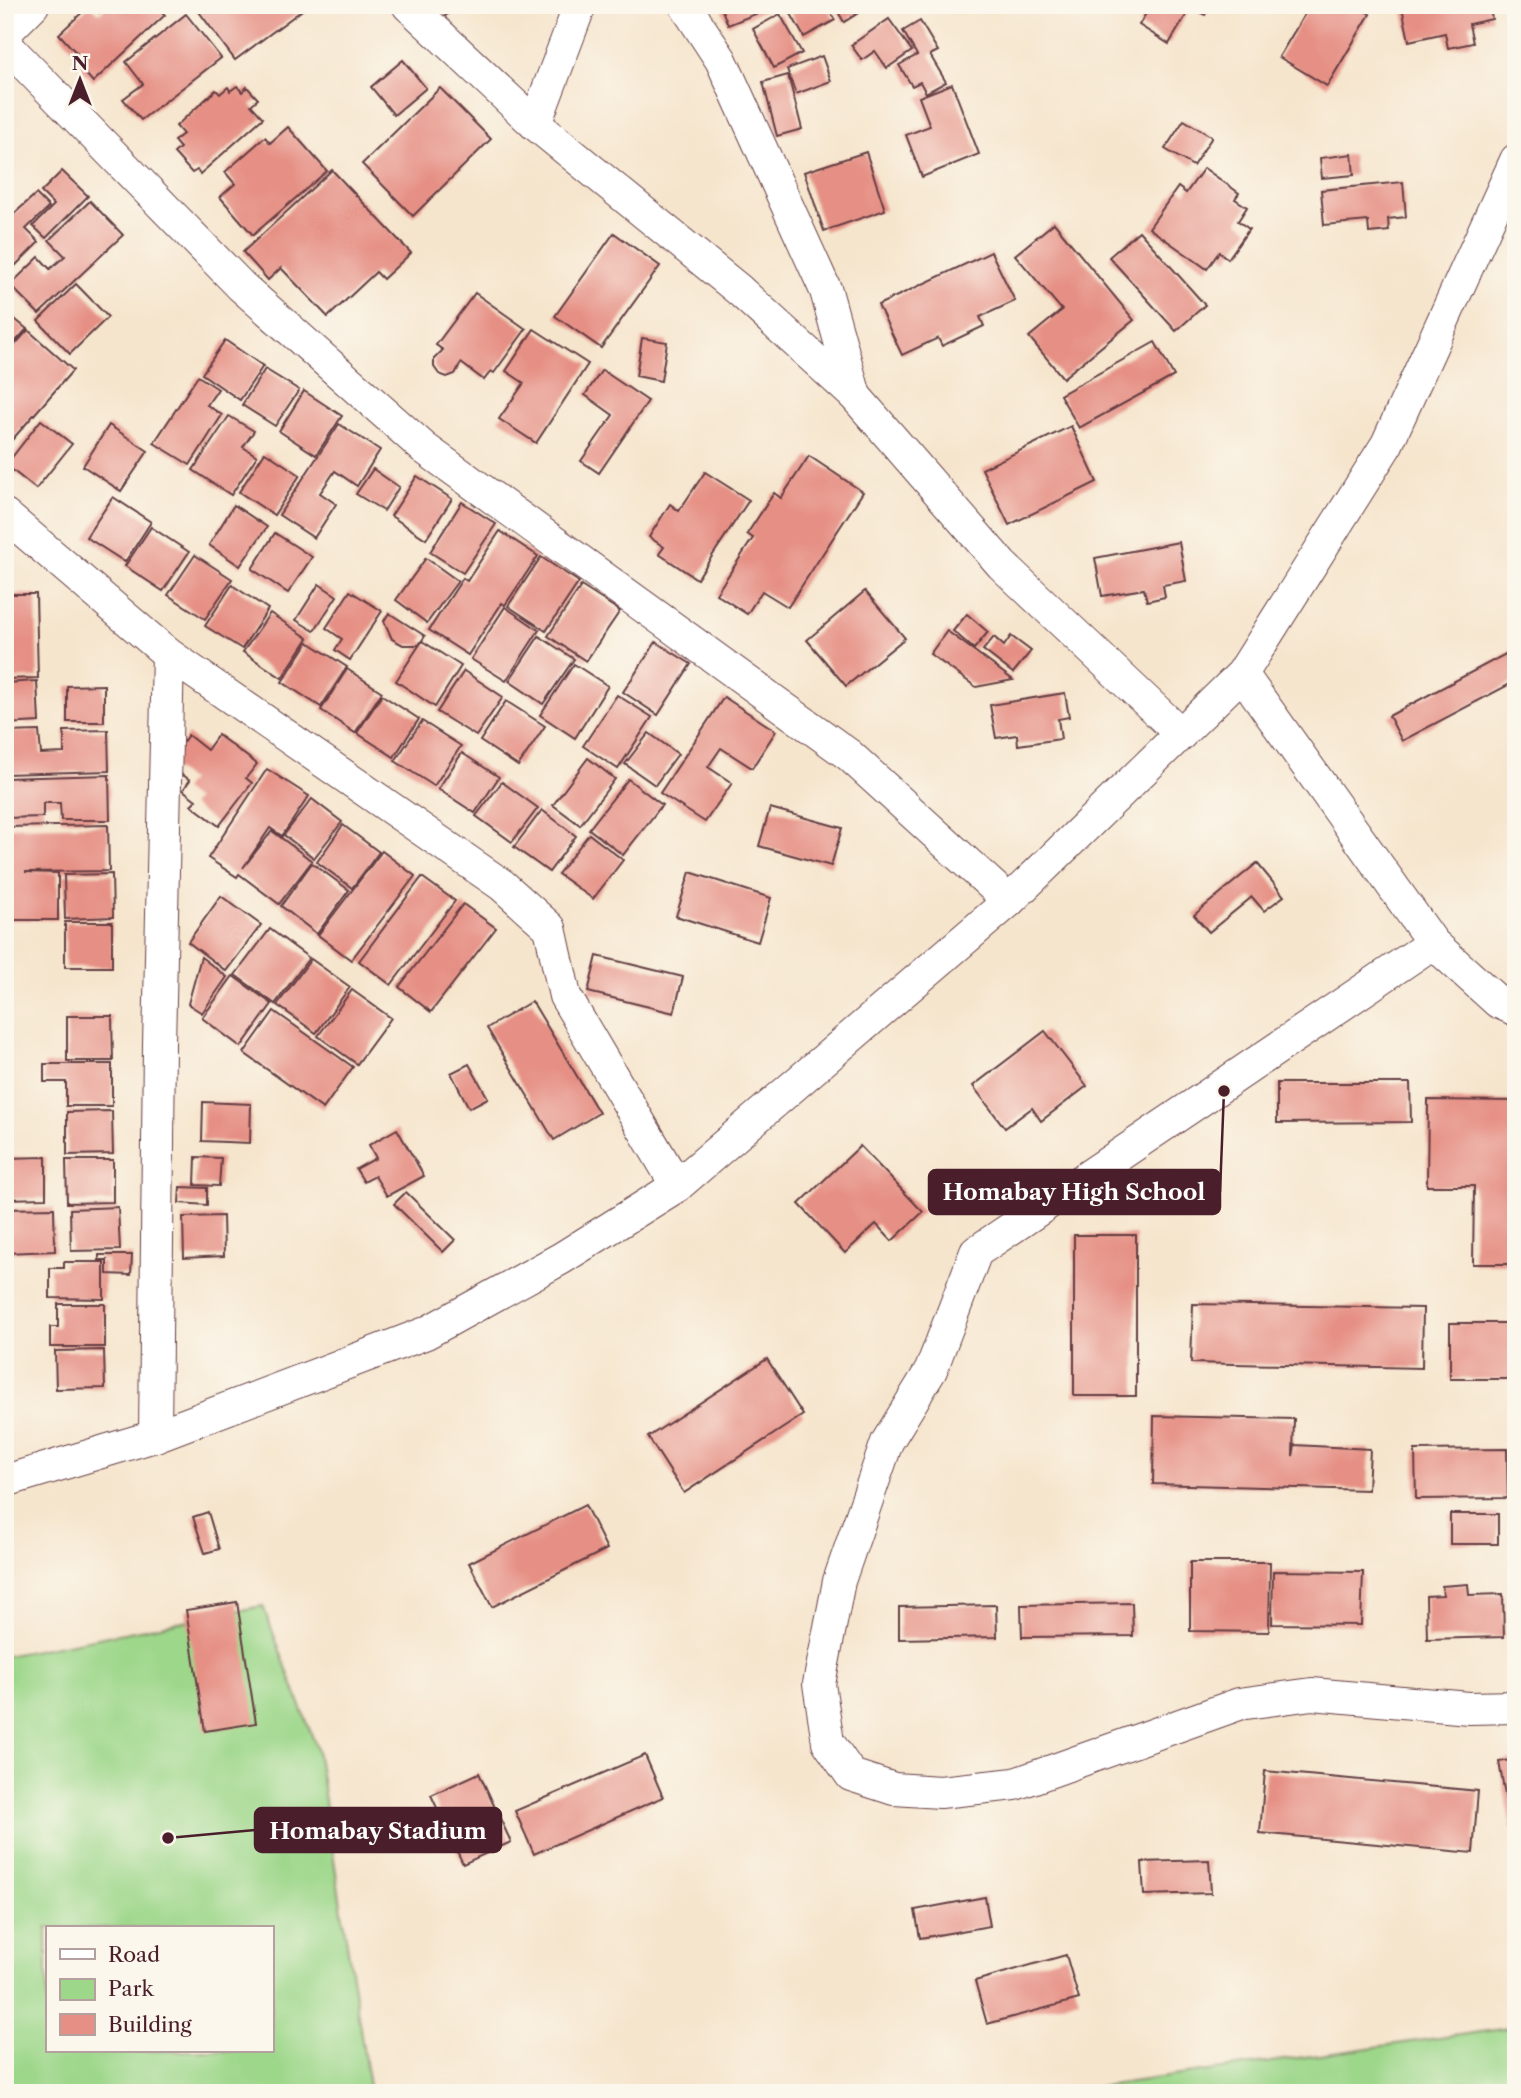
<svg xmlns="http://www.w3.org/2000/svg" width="1521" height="2098" font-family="'Libre Caslon Text',serif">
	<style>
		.green { fill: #9dd78a; stroke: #747b5a; stroke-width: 2; fill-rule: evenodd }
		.building { fill: #e69085 }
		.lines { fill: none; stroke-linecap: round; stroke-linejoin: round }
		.minor-casing { stroke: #643d43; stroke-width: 34 }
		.minor { stroke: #fff; stroke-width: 32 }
		.leader { fill: none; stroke: #4a1f2b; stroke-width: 2.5 }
		.callout-dot { fill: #4a1f2b; stroke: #fbf7ec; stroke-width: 2.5 }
		.callout { fill: #4a1f2b; stroke: #4a1f2b; stroke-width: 2.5 }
		.callout-label { font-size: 23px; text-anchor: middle; font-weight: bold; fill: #fff }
	</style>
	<rect width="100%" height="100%" fill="#fbf7ec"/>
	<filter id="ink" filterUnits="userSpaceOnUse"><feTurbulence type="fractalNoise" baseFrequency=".0143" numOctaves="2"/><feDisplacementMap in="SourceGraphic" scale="14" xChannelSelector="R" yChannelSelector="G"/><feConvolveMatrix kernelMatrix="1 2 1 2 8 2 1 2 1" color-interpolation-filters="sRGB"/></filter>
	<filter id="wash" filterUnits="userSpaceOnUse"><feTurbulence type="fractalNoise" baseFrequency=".00686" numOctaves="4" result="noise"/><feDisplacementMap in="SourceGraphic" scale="28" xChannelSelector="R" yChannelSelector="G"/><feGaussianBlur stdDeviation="1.57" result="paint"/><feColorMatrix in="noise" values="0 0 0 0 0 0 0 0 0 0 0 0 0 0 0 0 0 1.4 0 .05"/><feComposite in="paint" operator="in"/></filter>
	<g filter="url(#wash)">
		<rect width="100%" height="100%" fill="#f6e5cd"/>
		<g class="green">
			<path d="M263 1606 317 1749 370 2093H5V1656ZM47 1928H271V2051H47Z"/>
			<path d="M1516 2027V2093H1054Z"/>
		</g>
		<g id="blocks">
			<g class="building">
				<path d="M90 5 99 13 108 5H155L165 15 93 82 76 63 81 58 59 34Z"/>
				<path d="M194 5H309L235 60Z"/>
				<path d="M430 5H460L441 19Z"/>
				<path d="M720 5H778L728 25Z"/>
				<path d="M786 5H826L835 20 804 37Z"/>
				<path d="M834 5H871L844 22Z"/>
				<path d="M1141 5H1211L1205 15 1191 7 1169 44 1139 25 1148 10Z"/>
				<path d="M1310 5H1355L1370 14 1327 86 1279 57Z"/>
				<path d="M1408 5H1489L1492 19 1469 24 1473 43 1448 48 1445 33 1409 41 1402 7Z"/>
				<path d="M186 14 221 58 141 120 123 99 143 84 126 62Z"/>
				<path d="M780 14 802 53 774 68 753 29Z"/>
				<path d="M889 19 912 51 887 68 875 51 862 60 851 45Z"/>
				<path d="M920 21 938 51 930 55 946 82 926 93 920 82 912 86 899 65 917 55 903 31Z"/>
				<path d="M822 56 831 81 796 94 787 69Z"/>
				<path d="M403 60 426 88 394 115 371 87Z"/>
				<path d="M788 75 802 129 777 136 763 82Z"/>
				<path d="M952 84 979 154 922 177 906 135 930 126 919 97Z"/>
				<path d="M237 86 242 92 247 87 258 99 251 105 263 118 200 174 197 170 192 173 174 153 180 148 174 141 183 134 176 126 216 90 220 94 228 87 230 91Z"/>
				<path d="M440 88 491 139 413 216 362 164Z"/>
				<path d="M1184 120 1212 137 1193 166 1165 149Z"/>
				<path d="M288 127 327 171 253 235 220 197 235 184 225 172 265 137 270 143Z"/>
				<path d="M866 152 885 210 824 231 804 172Z"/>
				<path d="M1352 154 1354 175 1322 178 1320 158Z"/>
				<path d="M1204 168 1239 193 1235 199 1247 207 1238 221 1249 229 1228 259 1219 252 1207 269 1149 228 1178 187 1186 193Z"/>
				<path d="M332 170 411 253 383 279 376 272 328 317 281 268 268 280 243 252Z"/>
				<path d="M62 171 88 196 46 238 33 226 54 205 41 192Z"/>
				<path d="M1403 182 1406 217 1388 219 1389 231 1369 233 1368 221 1324 225 1321 190Z"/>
				<path d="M36 194 49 207 26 229 39 242 5 276V222Z"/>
				<path d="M90 201 123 235 39 314 10 285 39 257 50 269 65 256 49 240Z"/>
				<path d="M1054 223 1134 320 1063 378 1029 337 1062 310 1015 255Z"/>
				<path d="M1139 231 1205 305 1176 331 1109 257Z"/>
				<path d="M614 233 660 266 601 348 555 316Z"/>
				<path d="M991 252 1015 301 980 317 984 326 942 346 938 338 902 355 878 305Z"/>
				<path d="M76 284 108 317 70 354 38 321Z"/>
				<path d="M475 293 526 329 494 373 491 371 484 380 461 363 455 374 447 377 439 374 434 367V359L443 350 436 345Z"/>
				<path d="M5 311 27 329 5 353Z"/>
				<path d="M534 329 588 364 536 443 499 419 524 383 506 371Z"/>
				<path d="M28 330 73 370 5 448V356Z"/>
				<path d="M642 338 667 342 661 381 636 376Z"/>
				<path d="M225 340 263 366 240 400 202 374Z"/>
				<path d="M1155 342 1174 376 1079 428 1060 395Z"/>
				<path d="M265 369 299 390 275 426 242 405Z"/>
				<path d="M602 370 648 401 599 473 581 461 613 415 585 395Z"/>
				<path d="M198 376 218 389 207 405 222 415 190 465 154 443Z"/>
				<path d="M304 391 342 416 316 455 279 431Z"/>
				<path d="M229 416 254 431 243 447 257 456 231 495 193 470Z"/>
				<path d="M41 420 72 444 36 489 6 465Z"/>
				<path d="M339 424 380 450 357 486 335 471 320 493 336 504 314 538 279 515Z"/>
				<path d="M109 425 148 451 121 491 83 466Z"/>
				<path d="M1071 426 1097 482 1009 525 982 469Z"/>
				<path d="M265 452 300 475 274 515 239 492Z"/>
				<path d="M809 456 863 492 788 607 762 591 747 614 716 594 753 538 747 534 774 493 781 498Z"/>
				<path d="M373 469 399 487 384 511 356 494Z"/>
				<path d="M705 472 749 500 697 579 659 554 664 547 649 537 670 504 679 511Z"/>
				<path d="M417 476 452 499 426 539 391 516Z"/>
				<path d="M113 497 151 522 125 562 86 537Z"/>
				<path d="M462 502 496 524 463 573 430 552Z"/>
				<path d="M234 505 267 527 240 566 209 545Z"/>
				<path d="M151 527 189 552 163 591 125 566Z"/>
				<path d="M500 531 538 556 505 605 502 603 468 655 429 630 463 578 467 581Z"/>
				<path d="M275 533 312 557 288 593 252 569Z"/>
				<path d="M1179 542 1186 581 1163 585 1165 597 1147 601 1144 589 1102 596 1095 558Z"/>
				<path d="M195 555 232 579 205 619 168 595Z"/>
				<path d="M541 557 579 582 546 631 508 606Z"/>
				<path d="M426 558 458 581 427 623 396 600Z"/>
				<path d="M319 584 337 596 314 631 296 620Z"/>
				<path d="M232 585 268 609 242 649 205 626Z"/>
				<path d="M581 586 620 611 586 661 548 636Z"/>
				<path d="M350 591 382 611 350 660 335 650 342 639 326 628Z"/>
				<path d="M865 591 905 638 846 686 807 640Z"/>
				<path d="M5 594H36L38 678 5 679Z"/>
				<path d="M505 607 539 630 506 681 471 659Z"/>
				<path d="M270 613 308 638 282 678 243 652Z"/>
				<path d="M389 613 425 636 419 645H403L392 639 384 621Z"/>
				<path d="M967 614 988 632 974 649 953 631Z"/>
				<path d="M947 631 973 650 1013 680 976 687 930 654Z"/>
				<path d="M539 636 574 659 543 704 509 681Z"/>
				<path d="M1011 636 1031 651 1013 673 983 650 994 637 1004 646Z"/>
				<path d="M422 641 461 666 435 707 396 681Z"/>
				<path d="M308 642 347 667 321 707 282 682Z"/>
				<path d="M656 642 691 664 658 715 623 692Z"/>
				<path d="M1513 650 1516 654V681L1402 741 1389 716Z"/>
				<path d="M574 664 608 686 575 738 540 715Z"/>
				<path d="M347 669 382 692 355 733 321 710Z"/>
				<path d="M464 671 503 697 476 736 437 712Z"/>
				<path d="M37 681 39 722 5 724V683Z"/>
				<path d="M104 685V722H67V686Z"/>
				<path d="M1065 693 1069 717 1058 719 1061 739 1018 745 1017 735 996 738 990 705Z"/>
				<path d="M382 695 419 719 394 757 357 733Z"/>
				<path d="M617 695 652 717 618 769 583 746Z"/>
				<path d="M724 697 776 731 752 768 721 748 708 767 732 783 705 822 660 793Z"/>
				<path d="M506 701 545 726 518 766 480 741Z"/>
				<path d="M422 721 461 746 434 786 395 761Z"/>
				<path d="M108 730 109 771 5 774V732L39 731 41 754 64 753V731Z"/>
				<path d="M649 733 678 754 655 785 625 764Z"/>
				<path d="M188 735 207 750 218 735 257 764 246 778 252 783 219 826 191 805 196 800 183 790 190 780 167 764Z"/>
				<path d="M462 753 499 777 475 813 438 789Z"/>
				<path d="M588 758 615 779 580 825 553 805Z"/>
				<path d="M267 769 309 796 282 836 270 828 243 868 272 831 312 861 279 904 239 874 237 877 208 858Z"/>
				<path d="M109 775 110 820H61L60 803H43V817L5 818V778Z"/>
				<path d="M628 779 662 805 623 855 589 829Z"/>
				<path d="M502 782 538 808 512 842 476 816Z"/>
				<path d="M312 799 342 822 314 858 284 835Z"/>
				<path d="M770 808 842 828 831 866 759 846Z"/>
				<path d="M542 810 576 836 549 872 514 847Z"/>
				<path d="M108 825 109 871 25 872 58 873V920H5V827Z"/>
				<path d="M343 825 379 852 352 888 317 862Z"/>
				<path d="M589 834 623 860 593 899 558 874Z"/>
				<path d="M382 851 415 876 351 960 318 935Z"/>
				<path d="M312 863 349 890 317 934 281 906Z"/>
				<path d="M1257 863 1284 896 1264 911 1252 897 1209 932 1194 915Z"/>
				<path d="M690 872 771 898 758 942 676 916Z"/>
				<path d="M112 874 113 917 65 919 64 875Z"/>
				<path d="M422 877 455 901 391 985 359 961Z"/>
				<path d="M221 896 261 925 226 971 188 942Z"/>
				<path d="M463 904 496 928 431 1012 399 987Z"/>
				<rect x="65" y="922" width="47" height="45"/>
				<path d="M270 929 309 958 275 1004 235 975Z"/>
				<path d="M597 956 683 977 674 1013 588 992Z"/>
				<path d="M201 957 227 977 202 1013 188 1004Z"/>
				<path d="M311 959 350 987 316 1033 277 1005Z"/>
				<path d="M233 976 272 1004 241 1047 202 1018Z"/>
				<path d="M352 990 391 1018 357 1064 318 1036Z"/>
				<path d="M532 1001 599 1113 554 1140 487 1028Z"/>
				<path d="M274 1011 353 1067 323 1109 244 1053Z"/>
				<path d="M67 1016H112L113 1061H67Z"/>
				<path d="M1045 1031 1087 1086 1041 1121 1032 1108 1005 1128 973 1086Z"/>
				<path d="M44 1064H112V1106H66V1082H44Z"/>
				<path d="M469 1064 488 1098 469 1108 451 1073Z"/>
				<path d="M1277 1083H1410L1411 1122 1277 1123Z"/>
				<path d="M1428 1100 1516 1101V1264H1473L1474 1186H1427Z"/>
				<path d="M203 1102 251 1104 250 1143 202 1141Z"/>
				<path d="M112 1111 113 1154 67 1155V1112Z"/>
				<path d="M397 1129 424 1176 387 1196 375 1176 364 1182 356 1169 376 1158 369 1145Z"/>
				<path d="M860 1146 923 1212 892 1241 876 1224 845 1253 799 1204Z"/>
				<path d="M46 1157V1198L5 1199V1158Z"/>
				<path d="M196 1157 221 1158 219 1186 195 1185Z"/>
				<path d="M66 1160H113V1202L67 1203Z"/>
				<path d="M180 1187 207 1188V1205L179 1203Z"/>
				<path d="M406 1192 455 1240 443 1252 394 1204Z"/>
				<path d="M118 1207 120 1250 71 1251 70 1209Z"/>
				<path d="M54 1208 55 1251 5 1253V1209Z"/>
				<path d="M223 1216 224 1256 184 1258 183 1217Z"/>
				<rect x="1074" y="1235" width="62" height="161"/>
				<path d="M99 1255H132L131 1275 107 1274V1260H99Z"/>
				<path d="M64 1262H104V1299L50 1298V1268H64Z"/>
				<path d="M58 1304H105V1347H50V1327H58Z"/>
				<path d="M1193 1304 1423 1308 1422 1368 1191 1363Z"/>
				<rect x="1450" y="1323" width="66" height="56"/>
				<path d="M104 1350 105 1388 56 1389 55 1351Z"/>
				<path d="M767 1359 803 1415 684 1493 648 1437Z"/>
				<path d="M1154 1416 1294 1419 1293 1456 1295 1445 1370 1449 1368 1490 1153 1484Z"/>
				<path d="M1507 1449 1508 1498 1416 1499 1415 1450Z"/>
				<path d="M585 1505 607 1549 492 1607 469 1563Z"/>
				<path d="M208 1512 219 1549 205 1553 193 1517Z"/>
				<rect x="1450" y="1514" width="48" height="30"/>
				<path d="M1190 1562H1270L1269 1632 1190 1631Z"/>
				<path d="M1273 1571 1363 1572 1361 1625 1272 1624Z"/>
				<path d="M1468 1584 1469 1595 1503 1594 1504 1637 1427 1639 1426 1596 1443 1595 1442 1586Z"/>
				<path d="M237 1602 256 1723 205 1731 186 1610Z"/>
				<path d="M1132 1603 1133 1636 1022 1637 1021 1605Z"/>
				<path d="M996 1605 997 1637 899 1639V1607Z"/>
				<path d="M645 1755 663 1797 534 1854 515 1811Z"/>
				<path d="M1516 1759V1827L1511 1828 1499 1762Z"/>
				<path d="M1265 1771 1478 1791 1473 1853 1260 1833Z"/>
				<path d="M479 1773 511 1842 463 1864 431 1795Z"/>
				<path d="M1209 1860 1211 1893 1144 1895 1142 1862Z"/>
				<path d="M985 1897 990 1926 920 1938 915 1910Z"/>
				<path d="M1066 1955 1079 1999 987 2024 975 1981Z"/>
			</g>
		</g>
	</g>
	<g filter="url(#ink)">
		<use href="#blocks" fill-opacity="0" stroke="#643d43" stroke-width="2"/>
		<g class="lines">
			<g class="minor-casing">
				<g id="minor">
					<path d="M408 5 535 124 739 290 855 396 1002 565 1181 734"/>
					<path d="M685 5 721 60 826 291 855 396"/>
					<path d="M5 33 33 5"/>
					<path d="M5 44 241 286 424 448 849 755 1009 901"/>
					<path d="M535 124 580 5"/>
					<path d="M5 515 168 654 502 885 550 928 565 996 677 1186"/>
					<path d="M1242 674 1433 943 1498 1002 1516 1010"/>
					<path d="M1433 943 976 1252 931 1370 887 1442 839 1581 819 1684 828 1742 851 1775 894 1789 940 1792 1015 1784 1239 1704 1312 1694 1469 1708 1516 1707"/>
					<path d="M155 1436 159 1044 168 654"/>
					<path d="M5 1481 155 1436 426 1333 562 1258 677 1186 1009 901 1242 674 1387 444 1516 160"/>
				</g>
			</g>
			<use href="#minor" class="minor"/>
		</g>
	</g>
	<path class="leader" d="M1224 1091L1220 1192M168 1838L255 1830"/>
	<g class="callout-dot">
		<circle cx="1224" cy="1091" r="7"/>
		<circle cx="168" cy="1838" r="7"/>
	</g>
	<g class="callout">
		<rect x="929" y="1170" width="291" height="44" rx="7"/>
		<rect x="255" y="1808" width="246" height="44" rx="7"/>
	</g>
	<g class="callout-label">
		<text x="1074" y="1200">Homabay High School</text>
		<text x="378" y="1839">Homabay Stadium</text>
	</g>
	<rect width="1521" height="2098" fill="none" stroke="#fbf7ec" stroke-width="28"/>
	<rect x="46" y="1926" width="228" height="126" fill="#fbf7ec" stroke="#b4a19f" stroke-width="2"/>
	<rect x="60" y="1949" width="35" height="10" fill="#ffffff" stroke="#b4a19f" stroke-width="2"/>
	<text x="108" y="1962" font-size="21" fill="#4a1f2b">Road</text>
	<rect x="60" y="1979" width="35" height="21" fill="#9dd78a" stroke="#b4a19f" stroke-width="2"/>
	<text x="108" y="1996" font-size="21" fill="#4a1f2b">Park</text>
	<rect x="60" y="2014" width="35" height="21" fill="#e69085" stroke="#b4a19f" stroke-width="2"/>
	<text x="108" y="2032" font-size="21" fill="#4a1f2b">Building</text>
	<g transform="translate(80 80)" stroke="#fbf7ec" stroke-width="5" paint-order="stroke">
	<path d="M0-5L12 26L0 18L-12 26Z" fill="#4a1f2b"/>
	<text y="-10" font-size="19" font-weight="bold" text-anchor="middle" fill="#4a1f2b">N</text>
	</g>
</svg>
